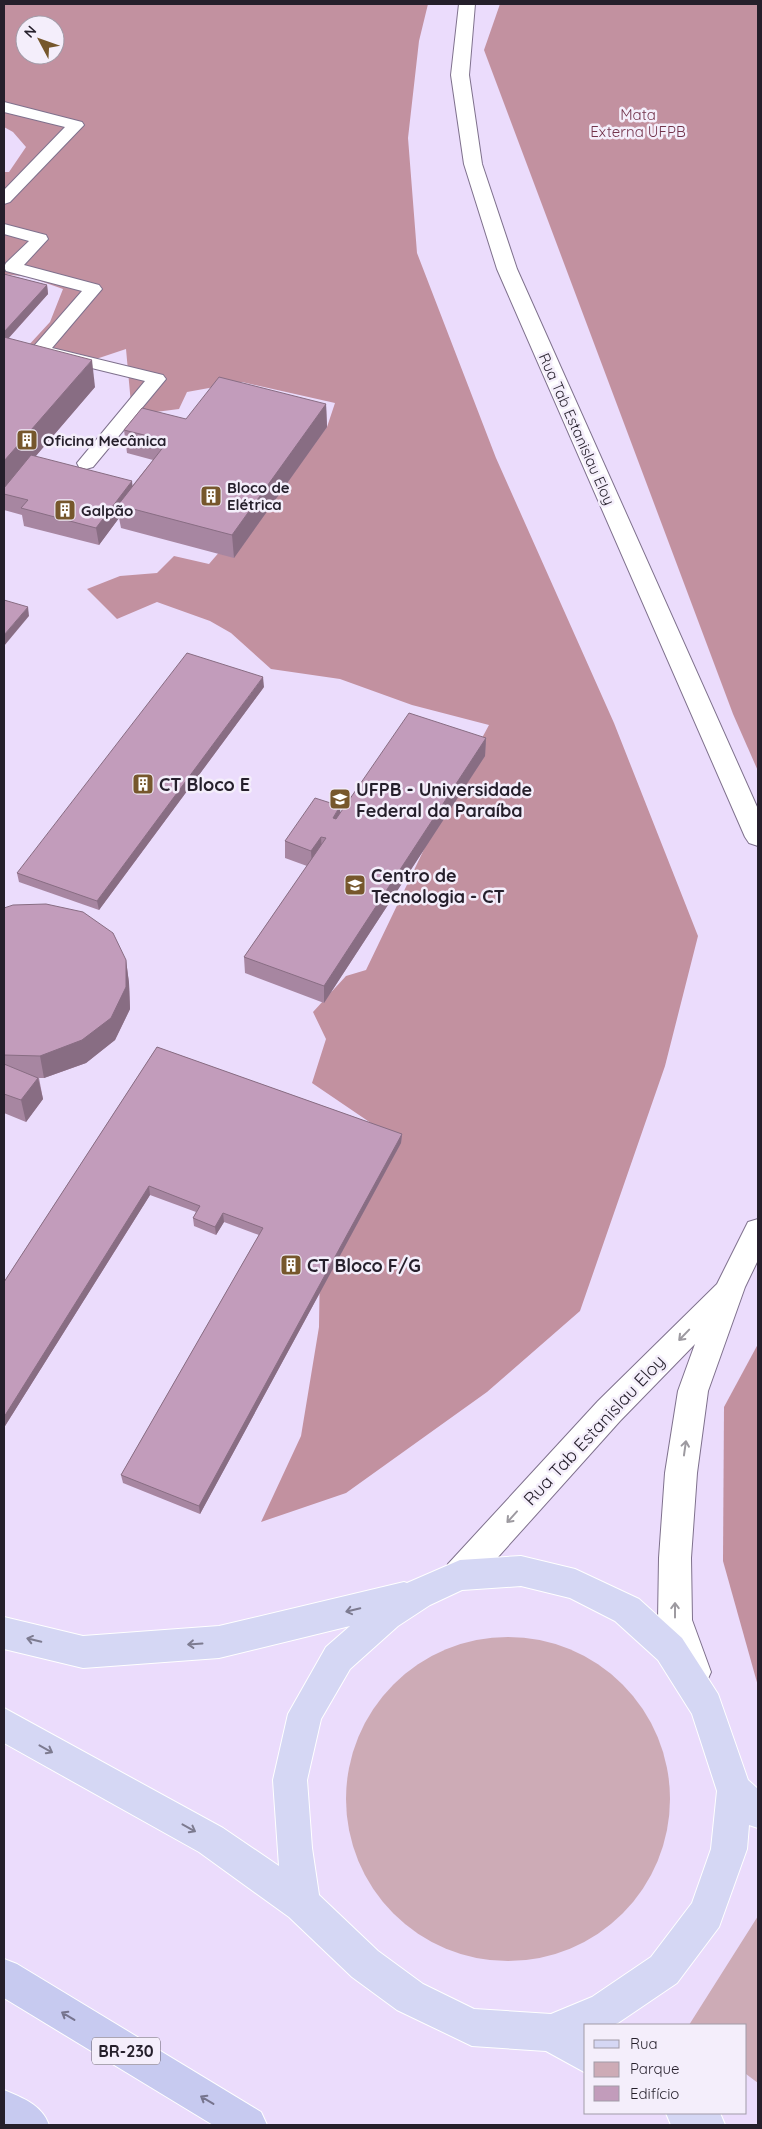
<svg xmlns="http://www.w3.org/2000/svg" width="762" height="2129" font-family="Quicksand,sans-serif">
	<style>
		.green { fill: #cdabb6 }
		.forest { fill: #c291a0; fill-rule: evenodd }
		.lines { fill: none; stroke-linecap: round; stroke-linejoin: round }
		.service-casing { stroke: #7f718d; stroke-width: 2 }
		.tertiary-casing { stroke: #7f718d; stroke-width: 2 }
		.primary-casing { stroke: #fff; stroke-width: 2 }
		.trunk-casing { stroke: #fff; stroke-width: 2 }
		.service { fill: #fff; fill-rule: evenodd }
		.tertiary { fill: #fff; fill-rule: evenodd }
		.primary { fill: #d5d7f4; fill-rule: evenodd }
		.trunk { fill: #c7caf0; fill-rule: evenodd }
		.wall { fill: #a786a1 }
		.shaded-wall { fill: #886d83 }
		.building { fill: #c29cbb; stroke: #886d83 }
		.oneway { stroke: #9d9aa0 }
		.oneway2 { stroke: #7d7b90 }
		.oneway3 { stroke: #76748e }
		.labels { text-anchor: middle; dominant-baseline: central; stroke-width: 5; stroke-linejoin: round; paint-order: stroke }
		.far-park-label { font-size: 15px; fill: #72334b; stroke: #f4eefb }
		.far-street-label { font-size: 15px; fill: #251f2b; stroke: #f4eefb }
		.far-poi-label { font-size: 15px; font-weight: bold; fill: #251f2b; stroke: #f4eefb; text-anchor: start }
		.shield { fill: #f4eefb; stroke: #635d69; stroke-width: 1 }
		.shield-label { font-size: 16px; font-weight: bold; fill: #251f2b }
		.poi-label { font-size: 18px; font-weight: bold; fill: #251f2b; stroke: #f4eefb; text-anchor: start }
		.street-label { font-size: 18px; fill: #251f2b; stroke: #f4eefb }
	</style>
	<rect width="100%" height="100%" fill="#ebdcfc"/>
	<g class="green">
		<circle cx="508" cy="1799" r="162"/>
		<path d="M758 1916V2083L746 2074V2025H689Z"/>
	</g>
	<g class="forest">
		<path d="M4 4H428L419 41 408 138 417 253 496 458 614 723 698 936 665 1066 580 1311 487 1392 346 1493 261 1522 301 1436 319 1327 320 1261 390 1136 312 1083 326 1039 313 1012 346 976 366 970 441 814 489 725 412 705 340 679 271 669 231 633 210 621 157 602 117 619 87 589 120 576 157 573 174 556 209 564 327 427 335 403 242 382 187 392 179 409 132 415 126 349 90 361 27 347 50 322 63 289 29 277 4 274V172H9L26 147 13 132 4 127ZM25 25H55V55H25Z"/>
		<path d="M500 4H758V771L733 714 484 50Z"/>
		<path d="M758 1344V1686L723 1561 724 1407Z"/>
	</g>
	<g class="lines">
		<g class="service-casing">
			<g id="service">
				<path d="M4 102 82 122 84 125 10 202 4 204V190L65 127 4 112Z"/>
				<path d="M4 224 46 235 48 239 24 265 99 285 102 289 52 348 163 375 166 379 93 467 86 469 79 467 77 463 145 381 34 354 31 350 34 346 82 291 6 271 4 267 6 263 29 241 4 234Z"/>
			</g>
		</g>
		<g class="tertiary-casing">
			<g id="tertiary">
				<path d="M459 4H475L469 75 482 164 517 269 758 809V846L749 843 745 837 497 269 464 164 451 75Z"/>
				<path d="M758 1219V1260L745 1287 708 1391 697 1473 691 1558 692 1620 711 1672 706 1683 694 1688 682 1683 658 1620 659 1558 665 1473 678 1391 695 1344 620 1421 472 1586 460 1590 448 1586 444 1575 448 1564 598 1401 717 1284 748 1222Z"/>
			</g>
		</g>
		<g class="primary-casing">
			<g id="primary">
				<path d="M521 1556 575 1569 639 1599 682 1638 718 1694 748 1780 758 1789V1828L749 1825 747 1849 719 1927 677 1983 618 2023 613 2025H586V2073L546 2051 472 2046 397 2010 352 1977 289 1917 199 1852 4 1743V1708L223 1828 279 1866 273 1780 288 1714 326 1647 350 1626 219 1658 83 1668 4 1649V1617L83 1636 219 1626 404 1582 407 1583 460 1560ZM521 1586 570 1598 615 1621 658 1660 692 1714 717 1791 711 1849 692 1903 651 1957 592 1997 551 2014 474 2009 423 1984 378 1951 319 1895 312 1848 307 1780 321 1719 350 1669 398 1626 430 1605 462 1590Z"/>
				<path d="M666 2113H720L725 2125H671Z"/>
			</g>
		</g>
		<g class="trunk-casing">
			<g id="trunk">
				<path d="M4 1959 17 1964 261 2112 267 2125H213L4 1998Z"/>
				<path d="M4 2090C23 2098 42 2105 49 2125H4Z"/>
			</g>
		</g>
		<use href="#service" class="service"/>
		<use href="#tertiary" class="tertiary"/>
		<use href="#primary" class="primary"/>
		<use href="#trunk" class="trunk"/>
	</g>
	<g class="wall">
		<path d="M4 274 47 285 48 294 8 339 95 387 35 457 132 486 153 460 127 453 124 430 186 419 326 404 327 427 234 558 121 528 119 518 99 545 24 526 22 515 4 510Z"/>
		<path d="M264 687 99 910 19 882 17 873Z"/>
		<path d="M486 738 485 756 324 1003 245 973 244 957 307 866 285 858V841L340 813Z"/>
		<path d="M4 908 126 960 129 983 130 1009 115 1040 86 1063 44 1078H39L43 1099 26 1122 4 1113Z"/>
		<path d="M157 1047 402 1134 401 1143 200 1514 123 1483 121 1475 259 1235 224 1222 216 1235 194 1226 193 1218 196 1212 150 1195 5 1426H4V1282Z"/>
	</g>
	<g class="shaded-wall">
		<path d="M47 285 48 294 4 343V332Z"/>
		<path d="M92 360 95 387 4 493V461Z"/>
		<path d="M326 404 327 427 234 558 232 535Z"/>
		<path d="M132 481 134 499 118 505 119 518 99 545 96 528Z"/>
		<path d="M28 607 29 616 4 646V635Z"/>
		<path d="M263 677 264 687 99 910 97 901Z"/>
		<path d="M486 738 485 756 324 1003V986Z"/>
		<path d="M340 806 341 823 333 818Z"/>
		<path d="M321 837 322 854 312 868 311 851Z"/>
		<path d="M126 960 129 983 130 1009 115 1040 86 1063 44 1078 40 1056Z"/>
		<path d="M38 1078 43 1099 26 1122 21 1100Z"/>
		<path d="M402 1134 401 1143 200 1514 199 1506Z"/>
		<path d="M149 1186 150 1195 5 1426 4 1417Z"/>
		<path d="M223 1213 224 1222 216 1235 215 1227Z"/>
	</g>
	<g class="building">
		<path d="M4 274 47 285 4 332Z"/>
		<path d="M4 337 92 360 4 461Z"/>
		<path d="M219 377 326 404 232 535 118 505 168 441 124 430 142 408 186 419Z"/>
		<path d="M31 455 132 481 96 528 21 508 28 500 4 494V488Z"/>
		<path d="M4 600 28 607 4 635Z"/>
		<path d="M187 653 263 677 97 901 17 873Z"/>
		<path d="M409 713 486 738 324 986 244 957 326 838 321 837 311 851 285 841 315 798 340 806 333 818 336 819Z"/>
		<path d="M46 904 83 912 113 933 126 960V987L111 1018 82 1040 40 1056 4 1055V908L13 905Z"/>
		<path d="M157 1047 402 1134 199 1506 121 1475 263 1228 223 1213 215 1227 193 1218 200 1206 149 1186 4 1417V1282Z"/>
		<path d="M4 1064 38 1078 21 1100 4 1094Z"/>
	</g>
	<defs><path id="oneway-shaft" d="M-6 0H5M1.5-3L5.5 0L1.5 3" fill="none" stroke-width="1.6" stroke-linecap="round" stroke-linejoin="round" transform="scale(1.25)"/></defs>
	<g class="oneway">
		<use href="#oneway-shaft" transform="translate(684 1335) rotate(134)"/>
		<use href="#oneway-shaft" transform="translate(685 1448) rotate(-82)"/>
		<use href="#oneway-shaft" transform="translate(512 1517) rotate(132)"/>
		<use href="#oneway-shaft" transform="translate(675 1610) rotate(-90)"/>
	</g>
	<g class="oneway2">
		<use href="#oneway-shaft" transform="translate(353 1610) rotate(166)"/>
		<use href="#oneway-shaft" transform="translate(34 1640) rotate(-167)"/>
		<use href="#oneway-shaft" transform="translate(195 1644) rotate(176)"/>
		<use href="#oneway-shaft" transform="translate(46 1749) rotate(29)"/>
		<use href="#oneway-shaft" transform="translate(189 1828) rotate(29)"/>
	</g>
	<g class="oneway3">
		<use href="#oneway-shaft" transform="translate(68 2016) rotate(-149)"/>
		<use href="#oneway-shaft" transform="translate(207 2100) rotate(-149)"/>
	</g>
	<defs>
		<g id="building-square" transform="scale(1.125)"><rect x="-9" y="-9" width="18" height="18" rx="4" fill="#76572c" stroke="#f4eefb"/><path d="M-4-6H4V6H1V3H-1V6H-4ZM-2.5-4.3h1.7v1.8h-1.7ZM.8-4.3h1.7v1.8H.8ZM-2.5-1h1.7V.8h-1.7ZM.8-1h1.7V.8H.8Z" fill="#fff"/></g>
		<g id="university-square" transform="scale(1.125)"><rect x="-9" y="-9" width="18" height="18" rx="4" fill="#76572c" stroke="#f4eefb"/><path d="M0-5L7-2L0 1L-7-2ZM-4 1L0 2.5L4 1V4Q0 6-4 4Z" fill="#fff"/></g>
	</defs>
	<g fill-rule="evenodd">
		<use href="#building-square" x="27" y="440"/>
		<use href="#building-square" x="211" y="496"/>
		<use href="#building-square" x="65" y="510"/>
		<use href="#building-square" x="143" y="784"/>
		<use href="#university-square" x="340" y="799"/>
		<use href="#university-square" x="355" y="885"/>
		<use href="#building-square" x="291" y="1265"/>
	</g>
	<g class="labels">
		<g class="far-park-label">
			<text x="638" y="114">Mata<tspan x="638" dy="17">Externa UFPB</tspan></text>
		</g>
		<g class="far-street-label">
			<text transform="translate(577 429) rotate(66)">Rua Tab Estanislau Eloy</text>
		</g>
		<g class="far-poi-label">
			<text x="43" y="440">Oficina Mecânica</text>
			<text x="227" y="487">Bloco de<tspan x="227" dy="17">Elétrica</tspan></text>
			<text x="81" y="510">Galpão</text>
		</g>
		<rect class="shield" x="92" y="2037.5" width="68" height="27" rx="4"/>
		<g class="shield-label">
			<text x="126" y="2051">BR-230</text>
		</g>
		<g class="poi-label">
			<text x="159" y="784">CT Bloco E</text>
			<text x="356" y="789">UFPB - Universidade<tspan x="356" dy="21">Federal da Paraíba</tspan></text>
			<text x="371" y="875">Centro de<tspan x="371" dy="21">Tecnologia - CT</tspan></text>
			<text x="307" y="1265">CT Bloco F/G</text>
		</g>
		<g class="street-label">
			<text transform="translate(594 1430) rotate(-47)">Rua Tab Estanislau Eloy</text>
		</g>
	</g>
	<rect width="762" height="2129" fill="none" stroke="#251f2b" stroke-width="10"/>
	<rect x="584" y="2024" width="162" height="90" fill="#f4eefb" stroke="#a19ba8"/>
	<rect x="594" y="2040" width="25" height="8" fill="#d5d7f4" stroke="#a19ba8"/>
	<text x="630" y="2049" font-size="15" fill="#251f2b">Rua</text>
	<rect x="594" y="2062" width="25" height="15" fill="#cdabb6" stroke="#a19ba8"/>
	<text x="630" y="2074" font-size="15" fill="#251f2b">Parque</text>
	<rect x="594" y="2086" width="25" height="15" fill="#c29cbb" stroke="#a19ba8"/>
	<text x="630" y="2099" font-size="15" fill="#251f2b">Edifício</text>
	<g transform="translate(40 40) rotate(311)"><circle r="24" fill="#f4eefb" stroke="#a19ba8"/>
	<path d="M0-4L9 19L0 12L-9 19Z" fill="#76572c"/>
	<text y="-8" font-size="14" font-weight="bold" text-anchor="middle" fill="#251f2b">N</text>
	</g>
</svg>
